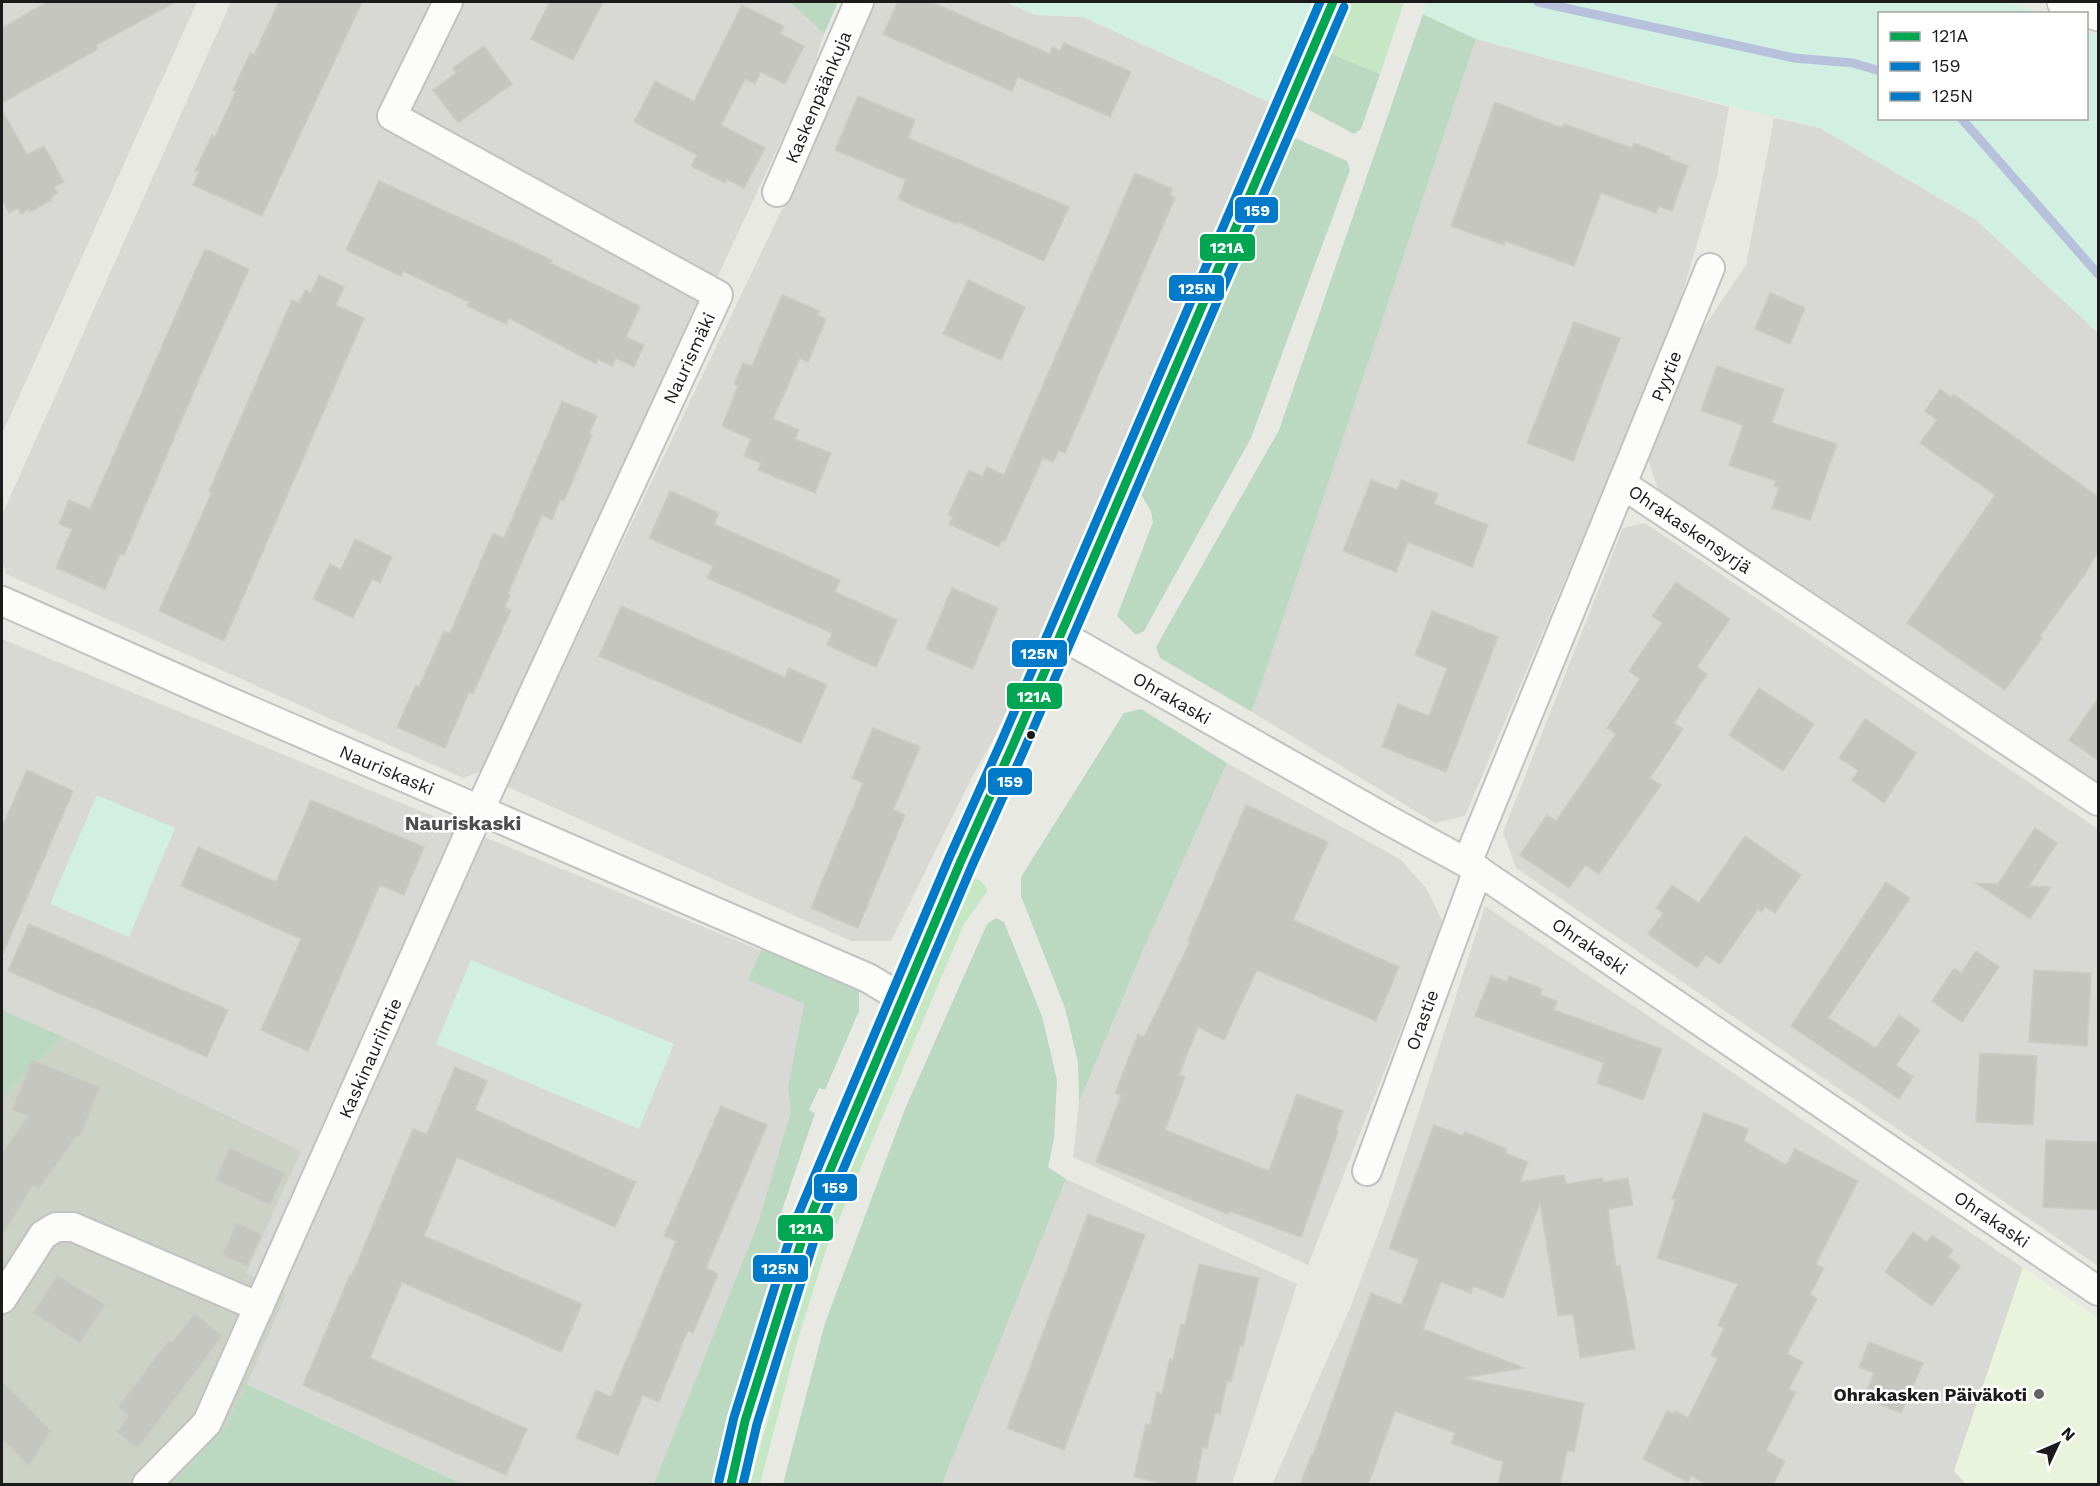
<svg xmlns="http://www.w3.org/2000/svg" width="2100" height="1486" font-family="'Work Sans',sans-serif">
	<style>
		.residential { fill: #d8d8d5 }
		.education { fill: #eaf4dd }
		.construction { fill: #cdd2c6 }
		.grass { fill: #c5e7c3 }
		.forest { fill: #bbd8c0 }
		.park { fill: #d1f0e1 }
		.parking { fill: #d8d8d6 }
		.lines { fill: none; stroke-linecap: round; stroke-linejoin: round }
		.stream { stroke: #b7c1dc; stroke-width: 9 }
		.building { fill: #c6c6c1; stroke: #ccccc5; stroke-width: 1.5 }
		.minor-casing { stroke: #c2c2c0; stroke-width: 32 }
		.tertiary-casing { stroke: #c2c2c0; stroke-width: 36 }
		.minor { stroke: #fcfcfb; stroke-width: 28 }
		.tertiary { stroke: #fcfcfb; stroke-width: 33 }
		.bus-1-casing { stroke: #fff; stroke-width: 14 }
		.bus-2-casing { stroke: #fff; stroke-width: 14 }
		.bus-3-casing { stroke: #fff; stroke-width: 14 }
		.bus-1 { stroke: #00a651; stroke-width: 9 }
		.bus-2 { stroke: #007ac9; stroke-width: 9 }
		.bus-3 { stroke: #007ac9; stroke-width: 9 }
		.bus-dot { fill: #1b1b1b; stroke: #fff; stroke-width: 2 }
		.poi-dot { fill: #636361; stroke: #fff; stroke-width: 2 }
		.labels { text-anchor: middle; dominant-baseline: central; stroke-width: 5; stroke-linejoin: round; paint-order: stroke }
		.street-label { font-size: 18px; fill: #1b1b1b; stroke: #fff }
		.poi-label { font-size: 18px; font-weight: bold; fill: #1b1b1b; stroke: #fff; text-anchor: end }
		.neighbourhood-label { font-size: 20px; font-weight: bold; fill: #4e4e4e; stroke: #fff }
		.line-badge { stroke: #fff; stroke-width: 2 }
		.badge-label { font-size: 16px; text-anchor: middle; font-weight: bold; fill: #fff }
	</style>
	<rect width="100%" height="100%" fill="#e9e9e4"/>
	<g class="residential">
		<path d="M2 2H197L2 434Z"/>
		<path d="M231 2H790L824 34 810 79 487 769 463 778 6 574 2 560V515Z"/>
		<path d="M873 2H1005L1036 15 1083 17 1273 104 1106 492 993 740 973 775 891 941H851L506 786 785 203Z"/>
		<path d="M1476 39 1729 107 1717 176 1673 325 1465 816 1435 823 1252 712Z"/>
		<path d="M1774 118 1820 128 1975 219 2098 333V782L1659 493 1645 450 1697 337 1746 265Z"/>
		<path d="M1645 523 2098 829V1266L1516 868 1503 832 1623 528Z"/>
		<path d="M2 639 852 988 654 1484H462L248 1384 172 1484H2V1098L62 1037 2 1010Z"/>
		<path d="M1227 763 1401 860 1426 888 1443 923 1308 1265 1073 1157 1079 1102 1144 948Z"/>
		<path d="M1485 906 2023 1268 1954 1471 1966 1484H1272L1351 1306 1388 1207Z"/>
		<path d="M1066 1179 1297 1284 1232 1484H942Z"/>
	</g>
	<path class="education" d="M2023 1268 2098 1318V1484H1966L1954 1471Z"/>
	<path class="construction" d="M63 1037 301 1151 246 1273 286 1294 247 1384 226 1425 172 1484H2V1098Z"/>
	<g class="grass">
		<path d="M1351 2H1404L1380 74 1329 53Z"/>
		<path d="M975 878 981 881 988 890 964 924 837 1224 828 1221 870 1115Z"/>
		<path d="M822 1239 828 1244 798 1339 760 1484H750L798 1311Z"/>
	</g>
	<g class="forest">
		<path d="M790 2H838L824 34Z"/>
		<path d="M1423 14 1476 39 1252 712 1160 658 1156 647 1279 430Z"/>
		<path d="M1329 53 1380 74 1361 129 1354 134 1309 110 1307 104Z"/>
		<path d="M1295 138 1347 161 1350 170 1251 438 1144 631 1136 635 1117 616 1153 522 1151 511 1140 493 1286 143Z"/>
		<path d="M1141 709 1227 763 1144 948 1079 1102 1078 1062 1065 1008 1021 896V877L1124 713Z"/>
		<path d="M996 918 1004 922 1042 1016 1057 1080 1054 1139 1048 1167 1066 1179 942 1484H783L825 1323 905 1109 987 924Z"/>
		<path d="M763 946 859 986V1011L825 1090 819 1088 809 1110 815 1113 778 1222 791 1233 717 1484H654L758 1223 791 1112 788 1087 804 1004 748 980Z"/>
		<path d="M2 1010 63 1037 2 1098Z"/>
		<path d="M247 1384 462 1484H172L226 1425Z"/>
	</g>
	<g class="park">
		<path d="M1005 2H1319L1273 104 1083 17 1036 15Z"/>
		<path d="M1426 2H2007L2039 13 1880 14V118H2086L2087 31 2098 36V333L1975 219 1820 128 1729 106 1476 39 1423 14Z"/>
		<path d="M97 795 175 828 129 937 50 904Z"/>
		<path d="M471 960 674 1044 639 1129 436 1044Z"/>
	</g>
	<g class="parking">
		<path d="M113 52 127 77 91 98 113 137 70 163 33 99Z"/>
		<path d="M834 188 869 222 906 276 887 288 849 320 788 243Z"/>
		<path d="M6 249 21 274 2 285V252Z"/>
		<path d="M919 360 925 373 940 505 913 525 863 539 848 379Z"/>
		<path d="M2098 579V685L2069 729 2019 695Z"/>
		<path d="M54 665 178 732 141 800 18 733Z"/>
		<path d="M576 716 762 803 728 878 594 817 605 793 592 786 580 810 540 792Z"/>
		<path d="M1943 754 1961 766 1969 757 2006 784 1939 877 1883 838Z"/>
		<path d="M496 875 804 1004 788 1087 709 1051 675 1027 683 1005 667 999 658 1020 468 941Z"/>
		<path d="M1336 884 1424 924 1414 945 1326 905Z"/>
		<path d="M1266 1012 1366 1060 1347 1100 1247 1052Z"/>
		<path d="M252 1052 319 1085 293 1139 225 1105Z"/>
	</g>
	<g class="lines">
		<g class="stream">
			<path d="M1538 2 1794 58 1853 63 1880 71"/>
			<path d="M1961 118 2098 274"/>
		</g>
	</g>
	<g class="building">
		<path d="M47 2H176L96 45 98 49 2 103V28Z"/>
		<path d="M279 2H362L262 216 193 185 199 172 195 171 212 135 215 137 236 91 233 90 250 53 254 55Z"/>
		<path d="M550 2H603L573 60 531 39Z"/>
		<path d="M898 2H931L1050 54 1052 47 1060 51 1064 43 1131 72 1110 117 1018 77 1012 91 883 34Z"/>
		<path d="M742 5 784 26 780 34 804 46 785 84 761 72 755 84 745 79 721 125 765 148 744 188 727 179 725 183 691 166 697 155 634 122 655 81 694 101Z"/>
		<path d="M484 46 512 84 458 123 433 90 456 73 453 68Z"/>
		<path d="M858 96 915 120 908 138 1069 207 1044 261 958 222 957 224 898 199 906 180 835 150Z"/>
		<path d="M1495 102 1562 128 1564 124 1632 148 1634 143 1670 157 1669 159 1688 166 1672 211 1659 206 1656 213 1601 193 1574 266 1505 241 1504 245 1451 226Z"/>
		<path d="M2 110 27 155 44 146 64 182 54 187 58 193 51 197 52 200 30 212 29 209 21 214 18 208 9 213 2 199Z"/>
		<path d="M1135 173 1172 189 1170 195 1175 198 1065 453 1059 451 1053 462 1043 458 1005 541 1002 540 999 547 949 524 953 517 948 515 969 470 982 476 987 467 1004 475Z"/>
		<path d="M379 181 552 260 550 263 640 306 626 337 644 345 634 367 616 358 612 366 598 359 596 364 509 318 506 324 467 306 469 302 403 271 401 276 346 250Z"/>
		<path d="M205 249 249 269 203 370 124 555 120 554 105 589 56 568 72 529 59 524 69 500 90 509Z"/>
		<path d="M319 275 344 287 336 305 364 318 224 641 159 611 212 492 209 491 292 300 299 303 305 290 311 293Z"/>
		<path d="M968 280 1025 307 1001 360 943 334Z"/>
		<path d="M1770 293 1805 308 1790 344 1755 329Z"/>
		<path d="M782 295 820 311 817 315 826 319 808 362 800 358 773 419 799 430 795 439 831 453 815 493 758 470 761 463 744 456 751 439 722 426 738 386 734 384 743 363 752 366Z"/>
		<path d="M1574 322 1620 338 1573 461 1527 443Z"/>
		<path d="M1717 366 1784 389 1772 423 1837 444 1810 520 1772 508 1779 488 1774 486 1776 481 1729 465 1743 425 1701 411Z"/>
		<path d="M1940 389 1951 397 1953 394 1995 423 2098 497V551L2085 574 2040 636 2042 638 2005 690 1907 623 1995 495 1920 443 1937 420 1925 411Z"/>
		<path d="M562 401 597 416 589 434 592 435 564 501 560 500 552 520 542 515 508 594 510 595 505 607 511 610 473 694 469 692 445 748 397 727 416 685 419 687 444 631 450 633 493 533 504 538Z"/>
		<path d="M1371 480 1397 490 1401 480 1438 494 1434 504 1488 525 1472 567 1408 542 1396 572 1343 551Z"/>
		<path d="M670 491 719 513 714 524 840 580 835 592 897 620 876 667 827 645 832 633 707 578 713 566 649 538Z"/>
		<path d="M355 539 392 557 380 583 372 579 353 618 313 599 330 564 341 570Z"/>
		<path d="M1676 582 1730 619 1697 667 1707 674 1674 723 1683 729 1650 778 1661 785 1599 874 1585 865 1569 888 1520 855 1547 815 1556 821 1616 734 1607 728 1640 679 1629 671 1662 623 1652 616Z"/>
		<path d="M952 588 998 608 973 669 926 649Z"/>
		<path d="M621 606 785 677 789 668 827 685 801 743 599 656Z"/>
		<path d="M1432 611 1498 637 1446 772 1382 747 1398 704 1429 716 1447 668 1415 655Z"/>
		<path d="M1759 688 1814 724 1783 771 1729 735Z"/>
		<path d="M2098 698V760L2069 740Z"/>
		<path d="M1865 719 1916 753 1884 803 1852 780 1858 770 1839 758Z"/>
		<path d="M873 728 920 747 893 810 905 815 858 928 811 908 863 783 852 778Z"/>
		<path d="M27 770 73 791 2 956V827Z"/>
		<path d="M311 800 424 847 404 895 380 885 308 1051 261 1030 301 939 181 886 198 847 276 882Z"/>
		<path d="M1246 805 1328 842 1293 920 1399 967 1376 1021 1257 970 1224 1040 1198 1027 1179 1075 1185 1077 1165 1130 1269 1171 1297 1094 1343 1111 1336 1130 1338 1132 1301 1237 1229 1211 1228 1214 1096 1162 1121 1095 1115 1093 1138 1034 1144 1037 1190 942 1188 940Z"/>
		<path d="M2035 828 2057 843 2029 886 2051 887 2030 919 1976 883 1998 884Z"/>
		<path d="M1745 836 1801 875 1775 913 1765 907 1761 912 1758 909 1720 964 1706 955 1697 968 1648 934 1663 913 1656 908 1672 885 1699 903Z"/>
		<path d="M1886 882 1910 898 1828 1018 1876 1048 1899 1015 1920 1030 1896 1065 1913 1077 1899 1099 1791 1026Z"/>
		<path d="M29 924 228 1010 207 1057 8 971Z"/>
		<path d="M1976 951 1999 967 1962 1022 1932 1001 1954 968 1961 973Z"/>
		<path d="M2034 970 2091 973 2087 1046 2029 1042Z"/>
		<path d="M1491 976 1507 982 1509 976 1542 989 1540 995 1557 1001 1554 1010 1662 1049 1643 1100 1597 1083 1604 1063 1475 1016Z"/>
		<path d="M1980 1053 2037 1056 2033 1125 1976 1122Z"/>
		<path d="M32 1060 100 1087 80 1137 76 1136 39 1189 33 1185 2 1236V1153L28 1116 12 1110Z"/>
		<path d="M455 1067 487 1081 475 1110 636 1182 615 1227 457 1157 424 1236 582 1304 574 1323 561 1352 402 1282 370 1358 527 1429 506 1475 303 1385 350 1275H352L413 1129 427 1134Z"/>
		<path d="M721 1106 767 1125 706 1268 718 1274 693 1333 688 1330 659 1402 643 1395 618 1455 576 1438 596 1390 611 1397 676 1241 664 1236Z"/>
		<path d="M1704 1113 1748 1129 1744 1141 1786 1165 1795 1149 1858 1181 1816 1264 1824 1268 1810 1295 1817 1299 1787 1354 1803 1362 1789 1389 1796 1392 1766 1451 1785 1461 1773 1485H1708L1691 1476 1688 1482 1643 1459 1667 1411 1674 1414 1675 1411 1688 1418 1718 1358 1711 1355 1724 1328 1718 1325 1738 1284 1657 1258 1676 1199H1672Z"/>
		<path d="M1434 1125 1463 1136 1465 1132 1507 1149 1505 1153 1528 1162 1520 1182 1564 1175 1566 1184 1603 1178V1182L1628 1178 1633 1205 1608 1209 1616 1266 1620 1265 1635 1349 1580 1358 1573 1314 1558 1316 1540 1203 1503 1298 1473 1286 1471 1293 1441 1282 1423 1329 1524 1368 1463 1378 1584 1403 1574 1452 1567 1451 1560 1485H1498L1503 1462 1451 1443 1455 1433 1395 1411 1368 1485H1300L1312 1454 1313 1455 1371 1293 1401 1305 1419 1260 1389 1248Z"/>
		<path d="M2046 1140 2098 1142V1210L2043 1207Z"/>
		<path d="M230 1148 285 1173 270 1205 215 1180Z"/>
		<path d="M1088 1214 1145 1235 1064 1450 1007 1428Z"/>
		<path d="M237 1223 262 1235 247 1266 222 1255Z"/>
		<path d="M1913 1232 1927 1242 1932 1235 1953 1250 1948 1257 1960 1266 1932 1306 1885 1272Z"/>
		<path d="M1199 1264 1259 1278 1243 1346H1240L1231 1382 1227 1381 1220 1414 1215 1413 1207 1448 1203 1447 1195 1485H1170L1134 1477 1146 1424 1150 1425 1157 1392 1162 1394 1170 1359 1173 1360 1181 1324 1185 1325Z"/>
		<path d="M57 1275 105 1305 80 1343 33 1313Z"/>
		<path d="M195 1313 222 1336 138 1448 117 1432 129 1416 118 1407 169 1340 172 1342Z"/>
		<path d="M1869 1342 1923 1363 1901 1413 1864 1398 1874 1373 1859 1367Z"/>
		<path d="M2 1381 51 1431 29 1466 2 1439Z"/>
	</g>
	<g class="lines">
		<g class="minor-casing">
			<g id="minor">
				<path d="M777 192 859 2"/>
				<path d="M1622 484 1710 268"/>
				<path d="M2 601 214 695 868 978 903 999"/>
				<path d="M1061 635 1388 820 1467 863 2098 1291"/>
				<path d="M1467 863 1622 484 2098 801"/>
				<path d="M1367 1171 1478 870"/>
				<path d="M2 1299 43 1235 56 1227H73L259 1307"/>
				<path d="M147 1484 207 1423 480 809 718 295 392 116 448 2"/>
			</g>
		</g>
		<g class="tertiary-casing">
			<g id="tertiary">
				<path d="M2064 2 2098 14"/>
				<path d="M731 1484 745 1421 806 1227 960 863 1013 745 1333 2"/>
			</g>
		</g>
		<use href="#minor" class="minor"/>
		<use href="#tertiary" class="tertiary"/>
		<g class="bus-1-casing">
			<path id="bus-1" d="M731 1484 745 1421 806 1227 960 863 1013 745 1333 2"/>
		</g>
		<g class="bus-2-casing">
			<path id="bus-2" d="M743 1484 757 1424 817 1231 971 868 1024 750 1344 7"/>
		</g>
		<g class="bus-3-casing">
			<path id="bus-3" d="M719 1481 734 1417 795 1222 949 858 1002 740 1320 2"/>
		</g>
		<use href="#bus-1" class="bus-1"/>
		<use href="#bus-2" class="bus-2"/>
		<use href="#bus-3" class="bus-3"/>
	</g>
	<circle class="bus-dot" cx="1031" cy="735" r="5"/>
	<circle class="poi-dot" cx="2039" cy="1394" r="6"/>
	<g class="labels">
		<g class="street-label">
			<text transform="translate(818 97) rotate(-67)">Kaskenpäänkuja</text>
			<text transform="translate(689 358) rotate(-65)">Naurismäki</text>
			<text transform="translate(1666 376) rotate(-68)">Pyytie</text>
			<text transform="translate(1690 529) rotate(34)">Ohrakaskensyrjä</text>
			<text transform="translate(1172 698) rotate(30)">Ohrakaski</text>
			<text transform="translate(387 770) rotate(23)">Nauriskaski</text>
			<text transform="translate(1590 946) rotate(34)">Ohrakaski</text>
			<text transform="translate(1422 1020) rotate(-70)">Orastie</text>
			<text transform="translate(370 1058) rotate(-66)">Kaskinauriintie</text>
			<text transform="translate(1992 1219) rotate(34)">Ohrakaski</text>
		</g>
		<g class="poi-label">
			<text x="2027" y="1394">Ohrakasken Päiväkoti</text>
		</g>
		<g class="neighbourhood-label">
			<text x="463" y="823">Nauriskaski</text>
		</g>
	</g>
	<g class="line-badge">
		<rect x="1234" y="196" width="45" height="28" rx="6" fill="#007ac9"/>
		<rect x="1199" y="233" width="57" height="29" rx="6" fill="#00a651"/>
		<rect x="1168" y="274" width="57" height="28" rx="6" fill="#007ac9"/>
		<rect x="1011" y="639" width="57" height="29" rx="6" fill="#007ac9"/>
		<rect x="1006" y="682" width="57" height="28" rx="6" fill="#00a651"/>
		<rect x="987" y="767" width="46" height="29" rx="6" fill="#007ac9"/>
		<rect x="813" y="1173" width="45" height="29" rx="6" fill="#007ac9"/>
		<rect x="777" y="1214" width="57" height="28" rx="6" fill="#00a651"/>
		<rect x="752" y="1254" width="57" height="29" rx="6" fill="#007ac9"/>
	</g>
	<g class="badge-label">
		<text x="1257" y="216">159</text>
		<text x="1227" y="253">121A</text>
		<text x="1197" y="294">125N</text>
		<text x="1039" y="659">125N</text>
		<text x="1034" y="702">121A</text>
		<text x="1010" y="787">159</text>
		<text x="835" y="1193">159</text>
		<text x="806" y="1234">121A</text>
		<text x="780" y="1274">125N</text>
	</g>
	<rect width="2100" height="1486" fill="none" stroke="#1b1b1b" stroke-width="6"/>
	<rect x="1878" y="12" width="210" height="108" fill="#ffffff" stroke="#a4a4a4" stroke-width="1.5"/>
	<rect x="1890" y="32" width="30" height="9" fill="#00a651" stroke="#a4a4a4" stroke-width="1.5"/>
	<text x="1932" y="42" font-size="18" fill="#1b1b1b">121A</text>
	<rect x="1890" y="62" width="30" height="9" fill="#007ac9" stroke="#a4a4a4" stroke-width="1.5"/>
	<text x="1932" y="72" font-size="18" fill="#1b1b1b">159</text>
	<rect x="1890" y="92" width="30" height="9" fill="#007ac9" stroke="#a4a4a4" stroke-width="1.5"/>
	<text x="1932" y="102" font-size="18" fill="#1b1b1b">125N</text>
	<g transform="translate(2058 1444) rotate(46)" stroke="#ffffff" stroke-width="4.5" paint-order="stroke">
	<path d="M0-4.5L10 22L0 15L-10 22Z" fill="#1b1b1b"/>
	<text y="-9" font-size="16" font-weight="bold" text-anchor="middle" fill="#1b1b1b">N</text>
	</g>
</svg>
